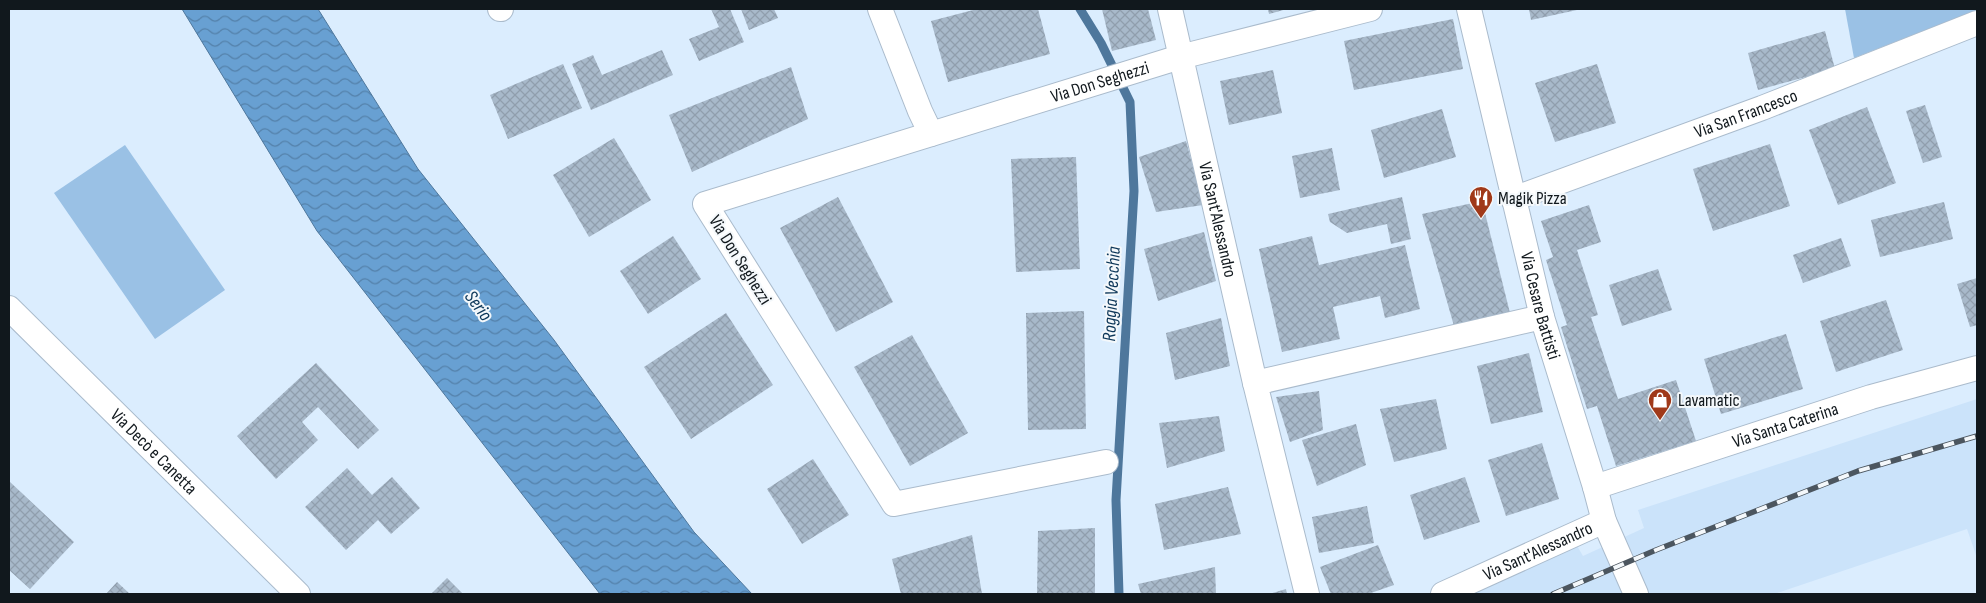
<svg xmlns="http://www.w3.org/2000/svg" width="1986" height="603" font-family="'Sofia Sans Condensed',sans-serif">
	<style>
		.built { fill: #cbe3fa }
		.park { fill: #9ac1e5 }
		.water { fill: url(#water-waves); stroke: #4e779c }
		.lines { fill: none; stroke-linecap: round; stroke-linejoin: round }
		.stream { stroke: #4e779c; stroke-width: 9 }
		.building { fill: url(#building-cross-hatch) }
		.street-casing { stroke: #abc; stroke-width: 26 }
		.street { stroke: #fff; stroke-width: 24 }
		.rail-casing { stroke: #4c565f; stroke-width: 5.5 }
		.rail { stroke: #f4f8fb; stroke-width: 4; stroke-dasharray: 11; stroke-linecap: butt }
		.labels { text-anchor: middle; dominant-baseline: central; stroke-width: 4; stroke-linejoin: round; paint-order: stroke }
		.street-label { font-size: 18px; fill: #11181d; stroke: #f4f8fb }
		.poi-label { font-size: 18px; fill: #11181d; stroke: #f4f8fb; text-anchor: start }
		.water-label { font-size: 19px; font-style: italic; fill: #0d3759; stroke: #f4f8fb }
	</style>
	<defs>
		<pattern id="water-waves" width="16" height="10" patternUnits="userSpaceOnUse" patternTransform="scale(1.25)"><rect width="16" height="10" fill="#68a0d2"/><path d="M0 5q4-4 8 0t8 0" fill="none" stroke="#5481aa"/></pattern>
		<pattern id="building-cross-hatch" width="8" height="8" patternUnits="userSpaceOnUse" patternTransform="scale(1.25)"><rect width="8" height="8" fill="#a8b9ca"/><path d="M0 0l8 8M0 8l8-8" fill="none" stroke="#909ead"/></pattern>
	</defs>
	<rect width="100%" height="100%" fill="#dbedfe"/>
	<path class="built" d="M1977 399V558L1967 529 1774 594H1474L1576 544 1583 556 1644 528 1638 510Z"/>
	<g class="park">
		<path d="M1845 9H1977V10L1854 58Z"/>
		<path d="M125 145 225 290 155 339 54 193Z"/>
	</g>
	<path class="water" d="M182 9H318L418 169 554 340 694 532 752 594H600L317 231Z"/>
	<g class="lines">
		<path class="stream" d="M1080 9 1101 43 1130 102 1134 191 1116 500 1119 594"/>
	</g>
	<g class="building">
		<path d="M711 9H730L744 42 699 61 689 39 719 27Z"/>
		<path d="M741 9H774L778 18 749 30Z"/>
		<path d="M977 9H1038L1050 54 948 82 931 21Z"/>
		<path d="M1102 9H1148L1156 40 1112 51Z"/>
		<path d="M1268 9H1287L1269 14Z"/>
		<path d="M1529 9H1577V10L1531 20Z"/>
		<path d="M1453 19 1463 69 1354 90 1344 41Z"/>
		<path d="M1825 31 1835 69 1758 90 1748 53Z"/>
		<path d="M662 50 673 75 591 110 572 64 593 55 602 75Z"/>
		<path d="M563 64 582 108 508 139 490 95Z"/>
		<path d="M1597 64 1616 123 1555 142 1535 83Z"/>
		<path d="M791 67 808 119 692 172 669 115Z"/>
		<path d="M1273 70 1282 113 1229 125 1220 81Z"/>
		<path d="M1925 105 1942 157 1923 163 1906 111Z"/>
		<path d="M1867 107 1896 183 1838 205 1809 130Z"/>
		<path d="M1442 109 1456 157 1384 178 1371 130Z"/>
		<path d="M614 138 651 200 589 237 553 175Z"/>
		<path d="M1186 141 1203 205 1156 212 1139 157Z"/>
		<path d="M1770 144 1790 206 1713 231 1693 169Z"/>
		<path d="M1332 148 1340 190 1300 198 1292 156Z"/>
		<path d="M1076 157 1080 269 1016 272 1011 159Z"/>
		<path d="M838 197 893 302 836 332 780 228Z"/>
		<path d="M1402 197 1411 239 1391 244 1387 224 1347 233 1330 222 1328 214Z"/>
		<path d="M1482 201 1510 313 1454 326 1422 214Z"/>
		<path d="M1944 202 1953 239 1880 257 1871 220Z"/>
		<path d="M1589 205 1601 242 1577 250 1598 315 1591 317 1618 399 1676 380 1696 441 1616 466 1597 406 1587 409 1561 327 1567 325 1546 260 1553 257 1541 221Z"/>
		<path d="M1204 232 1216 281 1158 301 1144 249Z"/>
		<path d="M673 236 701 279 648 314 620 271Z"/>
		<path d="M1312 236 1319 265 1405 245 1420 309 1385 318 1380 296 1333 307 1340 339 1282 352 1259 249Z"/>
		<path d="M1841 238 1851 266 1803 283 1793 255Z"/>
		<path d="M1658 269 1672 310 1622 326 1609 285Z"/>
		<path d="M1977 278V325L1970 327 1957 284Z"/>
		<path d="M1886 300 1903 350 1836 372 1820 321Z"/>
		<path d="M1084 311 1086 429 1028 430 1026 313Z"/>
		<path d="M726 313 773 385 691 439 644 367Z"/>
		<path d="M1221 318 1230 366 1175 380 1166 333Z"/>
		<path d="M1786 334 1803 389 1721 414 1704 359Z"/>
		<path d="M912 335 968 433 910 466 854 367Z"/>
		<path d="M1529 353 1543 412 1491 424 1477 366Z"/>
		<path d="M316 363 379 430 358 449 318 407 302 422 318 440 276 479 237 436Z"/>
		<path d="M1319 391 1323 430 1290 442 1276 397Z"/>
		<path d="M1436 399 1447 449 1394 462 1380 409Z"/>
		<path d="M1219 416 1225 451 1167 468 1159 423Z"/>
		<path d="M1356 424 1366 465 1317 486 1302 440Z"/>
		<path d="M1542 443 1559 499 1506 516 1488 460Z"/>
		<path d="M813 459 849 515 802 544 767 489Z"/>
		<path d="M347 468 372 495 392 477 420 508 391 534 378 520 346 550 305 507Z"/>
		<path d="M1465 477 1480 522 1424 540 1410 495Z"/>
		<path d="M9 481 74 542 30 589 9 570Z"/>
		<path d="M1228 487 1241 534 1164 550 1155 504Z"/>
		<path d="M1367 506 1374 543 1319 553 1312 517Z"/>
		<path d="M1095 528V594H1037L1038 531Z"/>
		<path d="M972 535 982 594H901L892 559Z"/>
		<path d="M1378 545 1394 585 1368 594H1331L1320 567Z"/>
		<path d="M1215 567 1216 594H1141L1138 584Z"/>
		<path d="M447 578 463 594H431Z"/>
		<path d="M117 582 130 594H106Z"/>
		<path d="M1286 589 1287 594H1269Z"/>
	</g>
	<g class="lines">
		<g class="street-casing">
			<g id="street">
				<path d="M500 9H501"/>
				<path d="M880 9 920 111 931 134"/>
				<path id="s1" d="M1170 9 1255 383"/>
				<path id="s2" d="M1469 9 1542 317 1595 487 1604 521 1636 594"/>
				<path id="s3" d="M1513 199 1762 108 1977 23"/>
				<path id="s4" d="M9 308 298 594"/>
				<path id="s5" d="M1106 462 894 504 705 204 1180 57 1370 9"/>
				<path id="s6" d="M1595 487 1871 397 1977 368"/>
				<path d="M1307 594 1255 383 1542 317"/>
				<path id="s7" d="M1443 594 1604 521"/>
			</g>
		</g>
		<use href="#street" class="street"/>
		<g class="rail-casing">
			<path id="rail" d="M1553 594 1656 550 1858 471 1977 436"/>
		</g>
		<use href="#rail" class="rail"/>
	</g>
	<defs>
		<g id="restaurant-pin" transform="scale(1.25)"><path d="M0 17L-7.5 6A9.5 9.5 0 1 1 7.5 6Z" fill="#a03919" stroke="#f4f8fb"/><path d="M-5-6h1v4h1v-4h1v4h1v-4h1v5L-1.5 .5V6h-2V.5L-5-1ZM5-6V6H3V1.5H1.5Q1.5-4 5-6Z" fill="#fff"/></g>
		<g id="shop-pin" transform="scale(1.25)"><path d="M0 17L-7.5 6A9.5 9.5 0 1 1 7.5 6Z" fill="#a03919" stroke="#f4f8fb"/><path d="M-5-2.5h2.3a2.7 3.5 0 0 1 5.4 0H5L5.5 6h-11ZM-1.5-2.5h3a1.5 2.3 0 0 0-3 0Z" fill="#fff"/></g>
	</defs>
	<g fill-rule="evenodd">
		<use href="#restaurant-pin" x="1481" y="198"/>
		<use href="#shop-pin" x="1660" y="400"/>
	</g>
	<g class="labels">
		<g class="street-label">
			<text stroke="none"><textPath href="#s5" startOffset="984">Via Don Seghezzi</textPath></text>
			<text stroke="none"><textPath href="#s3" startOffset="248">Via San Francesco</textPath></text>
			<text stroke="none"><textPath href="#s1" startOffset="216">Via Sant'Alessandro</textPath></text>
			<text transform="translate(740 260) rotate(58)">Via Don Seghezzi</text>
			<text stroke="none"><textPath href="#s2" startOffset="305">Via Cesare Battisti</textPath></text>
			<text stroke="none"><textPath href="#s6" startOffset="200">Via Santa Caterina</textPath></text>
			<text stroke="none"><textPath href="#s4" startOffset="204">Via Decò e Canetta</textPath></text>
			<text stroke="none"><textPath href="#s7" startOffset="104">Via Sant'Alessandro</textPath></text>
		</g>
		<g class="poi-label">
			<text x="1498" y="198">Magik Pizza</text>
			<text x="1678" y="400">Lavamatic</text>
		</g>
		<g class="water-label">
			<text transform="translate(1112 294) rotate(-87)">Roggia Vecchia</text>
			<text transform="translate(478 306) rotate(53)">Serio</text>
		</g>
	</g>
	<rect width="1986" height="603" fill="none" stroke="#11181d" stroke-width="20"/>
</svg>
